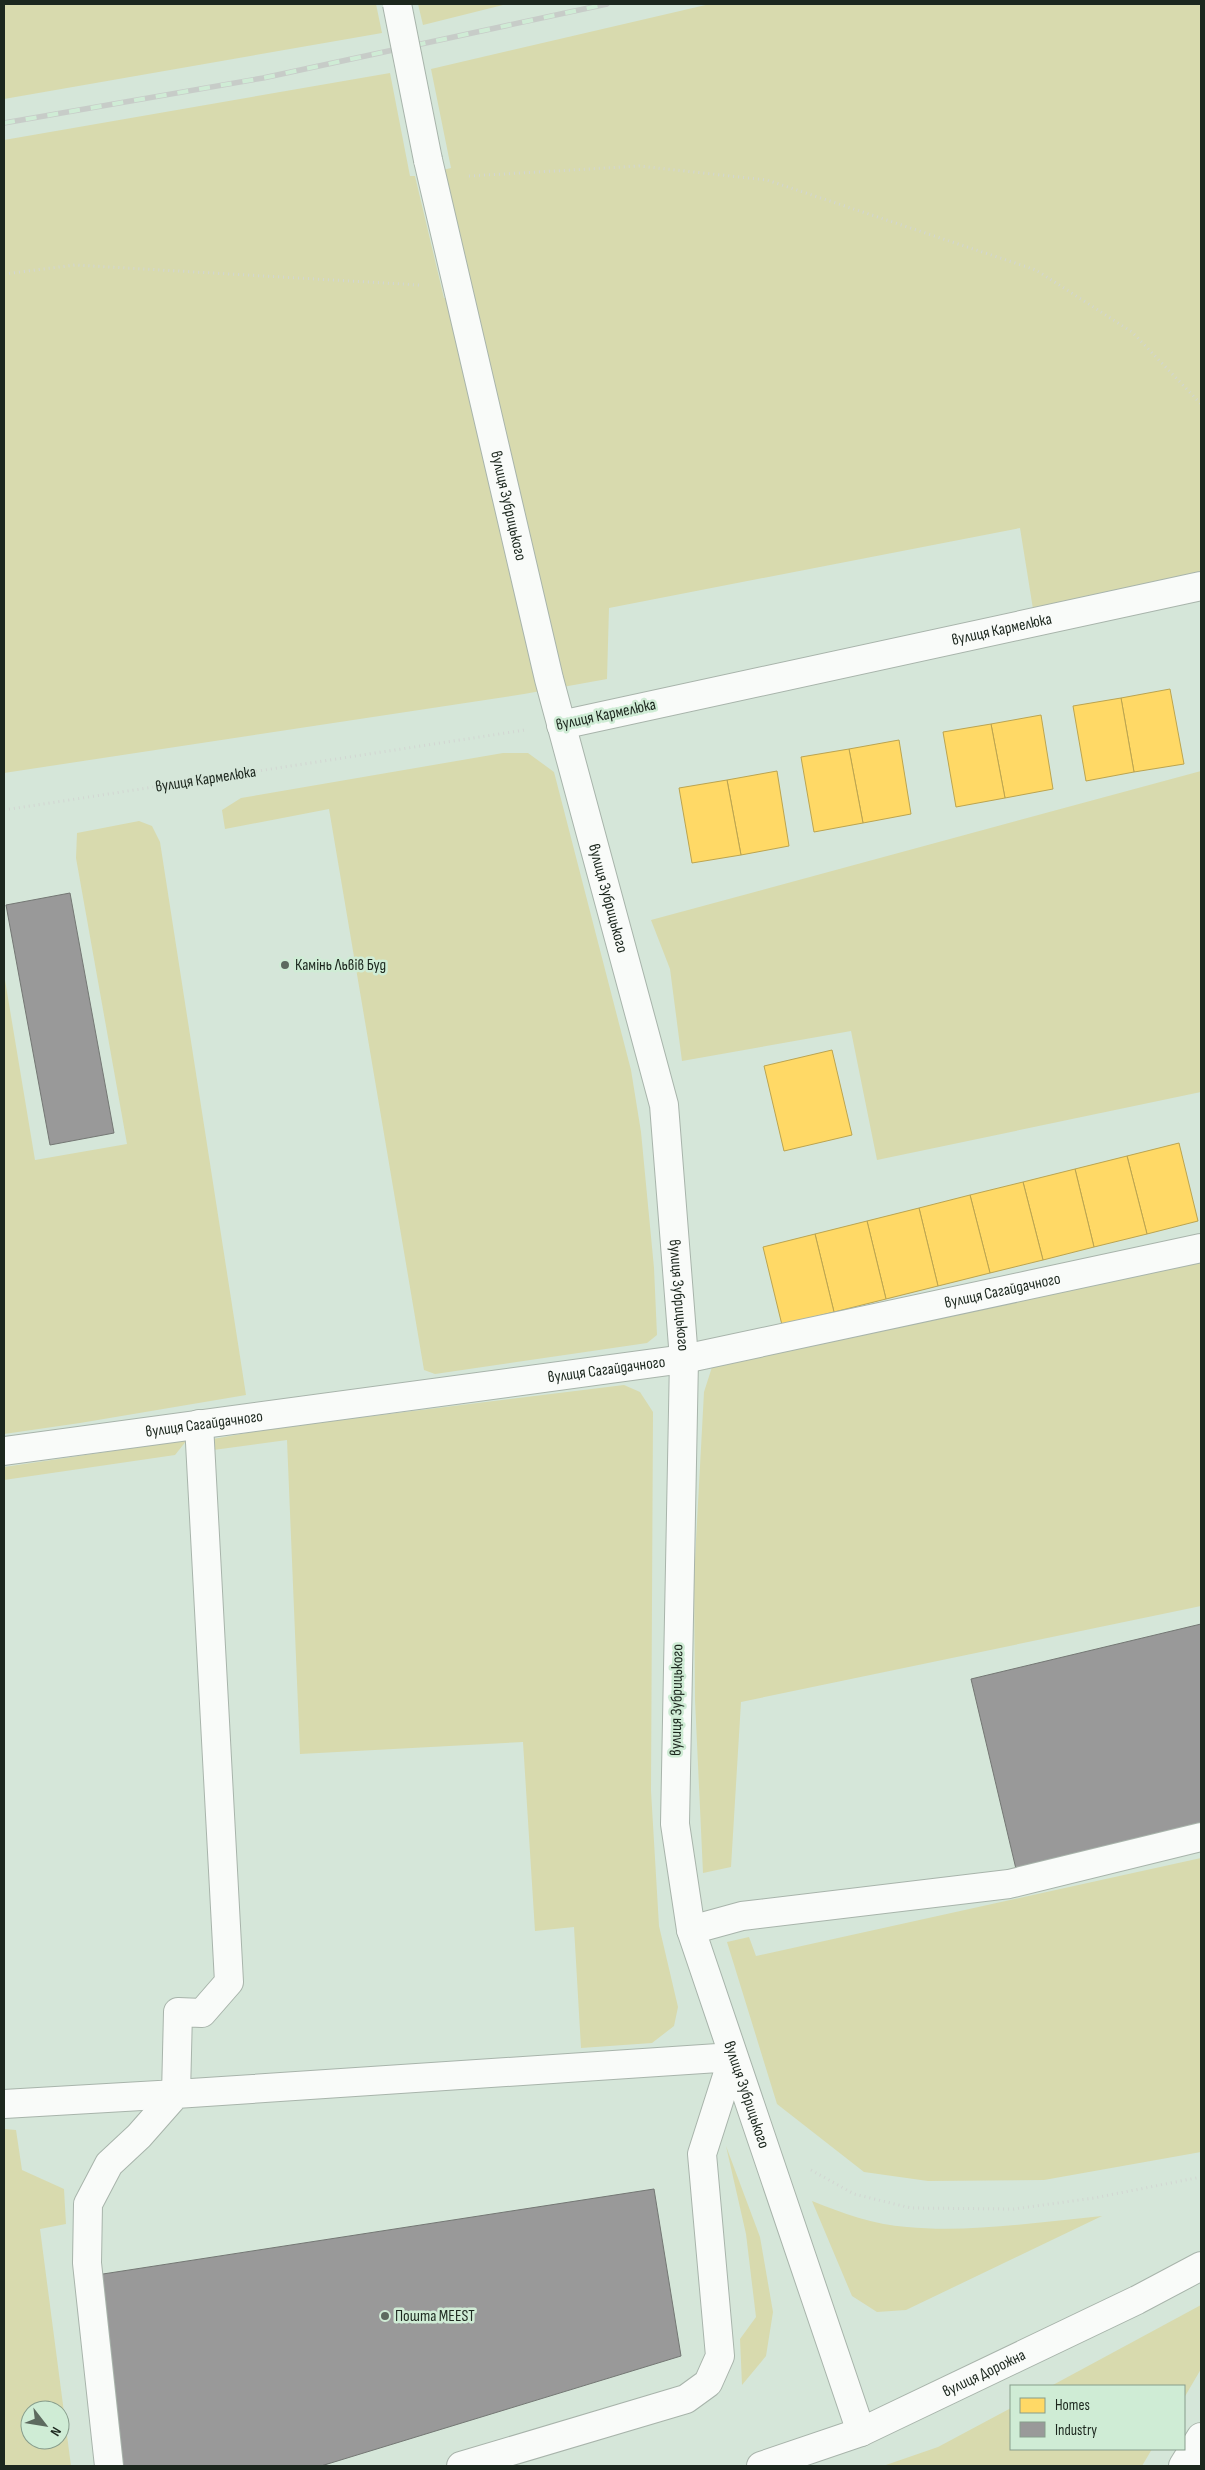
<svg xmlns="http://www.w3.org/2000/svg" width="1205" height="2470" font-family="'Sofia Sans Condensed',sans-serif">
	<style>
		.green { fill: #d8daae; fill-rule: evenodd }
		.homes { fill: #ffd966; stroke: #bba450 }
		.industry { fill: #999; stroke: #747774 }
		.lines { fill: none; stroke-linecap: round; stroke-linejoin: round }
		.minor-casing { stroke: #a8b4ab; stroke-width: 30 }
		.major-casing { stroke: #a8b4ab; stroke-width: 30 }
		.path { stroke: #d2d6d2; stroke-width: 3; stroke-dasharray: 1 4; stroke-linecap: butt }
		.minor { stroke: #f9fbf9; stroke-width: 28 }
		.major { stroke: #f9fbf9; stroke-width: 28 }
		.rail-casing { stroke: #c7ccc8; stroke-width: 5.5 }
		.rail { stroke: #cfecd5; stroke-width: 4; stroke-dasharray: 11; stroke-linecap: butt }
		.minor-bridge-casing { stroke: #a8b4ab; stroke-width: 30; stroke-linecap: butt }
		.minor-bridge { stroke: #f9fbf9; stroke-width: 28 }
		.poi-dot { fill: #5d6a5f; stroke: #cfecd5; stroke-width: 2 }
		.labels { text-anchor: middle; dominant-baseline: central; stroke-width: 5; stroke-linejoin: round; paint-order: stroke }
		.street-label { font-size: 16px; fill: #1c271e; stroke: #cfecd5 }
		.poi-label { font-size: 16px; fill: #1c271e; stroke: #cfecd5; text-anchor: start }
	</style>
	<rect width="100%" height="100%" fill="#d5e6d9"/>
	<g class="green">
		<path d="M4 4H376L382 33 4 99Z"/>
		<path d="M418 4H507L423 25Z"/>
		<path d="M710 4H1201V575L1033 609 1020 528 609 608 607 679 524 694 4 773V140L390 73 410 176H415L444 298H472L439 171 451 168 431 69Z"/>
		<path d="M503 753H528L554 772 631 1070 641 1132 654 1268 657 1335 647 1343 435 1374 424 1370 329 809 225 829 222 810 241 798Z"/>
		<path d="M1201 771V1092L877 1160 851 1031 682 1061 670 969 651 920Z"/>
		<path d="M139 821 152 826 160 842 246 1395 80 1423 4 1434V974L35 1160 127 1144 76 858 77 833Z"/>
		<path d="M1201 1261V1606L741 1702 731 1867 703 1873 695 1700 694 1578 704 1392 712 1367Z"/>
		<path d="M624 1385 640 1392 653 1412 651 1791 659 1926 678 2007 674 2026 652 2043 581 2048 574 1927 535 1931 523 1742 300 1754 287 1440 206 1451 213 1439 275 1428Z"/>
		<path d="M187 1440 175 1455 4 1480V1467Z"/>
		<path d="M1201 1858V2152L1044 2180 928 2181 864 2172 777 2104 727 1942 749 1937 756 1956Z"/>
		<path d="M4 2129 16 2130 22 2170 64 2189 66 2224 40 2229 71 2466H4ZM30 2410H60V2440H30Z"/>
		<path d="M726 2146 760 2237 773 2312 766 2356 742 2385 740 2339 756 2317 746 2234Z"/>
		<path d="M812 2201C842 2213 874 2225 907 2227 969 2233 1040 2222 1102 2216L906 2310 877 2312 852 2296Z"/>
		<path d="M1201 2305V2369L1184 2398V2386H1051Z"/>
		<path d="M1011 2408V2449H1152L1142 2466H883L938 2447Z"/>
	</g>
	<g class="homes">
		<path d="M1170 689 1184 764 1134 772 1121 698Z"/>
		<path d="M1121 698 1134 772 1086 781 1073 706Z"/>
		<path d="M1041 715 1053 789 1005 798 991 724Z"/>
		<path d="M991 724 1005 798 956 807 943 732Z"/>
		<path d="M899 740 911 814 863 823 849 749Z"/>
		<path d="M849 749 863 823 814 832 801 757Z"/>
		<path d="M777 771 789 846 741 855 727 780Z"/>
		<path d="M727 780 741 855 692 863 679 788Z"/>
		<path d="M832 1050 852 1135 784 1151 764 1066Z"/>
		<path d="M1179 1143 1198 1221 1147 1234 1127 1156Z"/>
		<path d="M1127 1156 1147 1234 1094 1247 1075 1169Z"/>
		<path d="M1075 1169 1094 1247 1043 1260 1023 1182Z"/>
		<path d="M1023 1182 1043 1260 990 1273 970 1195Z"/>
		<path d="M970 1195 990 1273 938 1286 919 1208Z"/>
		<path d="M919 1208 938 1286 886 1299 867 1221Z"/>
		<path d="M867 1221 886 1299 834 1312 815 1234Z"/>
		<path d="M815 1234 834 1312 782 1325 763 1247Z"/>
	</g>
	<g class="industry">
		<path d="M70 893 114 1133 50 1145 6 905Z"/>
		<path d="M1201 1624V1825L1016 1869 971 1679Z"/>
		<path d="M654 2189 681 2356 321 2466H117L90 2276Z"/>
	</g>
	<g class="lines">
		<g class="minor-casing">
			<g id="minor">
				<path id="s2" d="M428 160 549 679 664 1105 684 1359 675 1824 691 1930 861 2432"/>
				<path id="s3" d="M561 725 1201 586"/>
				<path id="s4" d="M4 1451 684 1359 1201 1248"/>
				<path d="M691 1930 742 1916 1009 1884 1201 1837"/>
				<path d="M4 2104 176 2094 178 2012 202 2013 229 1982 199 1424"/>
				<path d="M109 2466 87 2263 88 2204 109 2164 139 2136 176 2094 733 2057 702 2154 720 2356 708 2383 686 2399 461 2466"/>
				<path d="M1183 2466 1201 2437"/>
			</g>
		</g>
		<g class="major-casing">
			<g id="major">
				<path id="s5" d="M761 2466 861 2432 1137 2300 1201 2266"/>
			</g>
		</g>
		<g class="path">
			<path d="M469 176 639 166 767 180 1036 270 1132 332 1201 404"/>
			<path d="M4 274 75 265 419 285"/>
			<path id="s1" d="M4 810 525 730"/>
			<path d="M811 2170 854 2194 911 2208 1014 2209 1094 2198 1201 2177"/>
		</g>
		<use href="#minor" class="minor"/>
		<use href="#major" class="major"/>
		<g class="rail-casing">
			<path id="rail" d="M4 123 263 78 607 4"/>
		</g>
		<use href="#rail" class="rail"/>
		<g class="minor-bridge-casing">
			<path id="minor-bridge" d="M397 4 428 160"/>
		</g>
		<use href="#minor-bridge" class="minor-bridge"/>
	</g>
	<g class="poi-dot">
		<circle cx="285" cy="965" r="5"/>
		<circle cx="385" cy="2316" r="5"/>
	</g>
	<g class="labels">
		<g class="street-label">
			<text stroke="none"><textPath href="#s2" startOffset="355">вулиця Зубрицького</textPath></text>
			<text stroke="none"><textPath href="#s3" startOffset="451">вулиця Кармелюка</textPath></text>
			<text transform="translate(606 715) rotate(-12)">вулиця Кармелюка</text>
			<text stroke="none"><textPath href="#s1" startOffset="204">вулиця Кармелюка</textPath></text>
			<text stroke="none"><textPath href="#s2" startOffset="760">вулиця Зубрицького</textPath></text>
			<text stroke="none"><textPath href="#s4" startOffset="1012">вулиця Сагайдачного</textPath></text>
			<text stroke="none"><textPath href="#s2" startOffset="1165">вулиця Зубрицького</textPath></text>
			<text stroke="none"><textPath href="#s4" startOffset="608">вулиця Сагайдачного</textPath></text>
			<text stroke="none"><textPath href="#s4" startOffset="202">вулиця Сагайдачного</textPath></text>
			<text transform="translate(677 1700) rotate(-89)">вулиця Зубрицького</text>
			<text stroke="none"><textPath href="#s2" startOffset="1975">вулиця Зубрицького</textPath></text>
			<text stroke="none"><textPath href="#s5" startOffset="242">вулиця Дорожна</textPath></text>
		</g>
		<g class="poi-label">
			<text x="295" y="965">Камінь Львів Буд</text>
			<text x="395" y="2316">Пошта MEEST</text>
		</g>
	</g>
	<rect width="1205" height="2470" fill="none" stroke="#1c271e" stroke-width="10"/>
	<rect x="1010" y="2385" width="175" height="65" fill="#cfecd5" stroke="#879d8c"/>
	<rect x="1020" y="2398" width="25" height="15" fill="#ffd966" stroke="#879d8c"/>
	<text x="1055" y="2410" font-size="15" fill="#1c271e">Homes</text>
	<rect x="1020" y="2422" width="25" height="15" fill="#999999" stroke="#879d8c"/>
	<text x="1055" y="2435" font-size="15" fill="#1c271e">Industry</text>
	<g transform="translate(45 2425) rotate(121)"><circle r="24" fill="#cfecd5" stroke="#879d8c"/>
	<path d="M0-4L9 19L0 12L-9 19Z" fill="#5d6a5f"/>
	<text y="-8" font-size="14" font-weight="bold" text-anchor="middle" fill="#1c271e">N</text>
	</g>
</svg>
